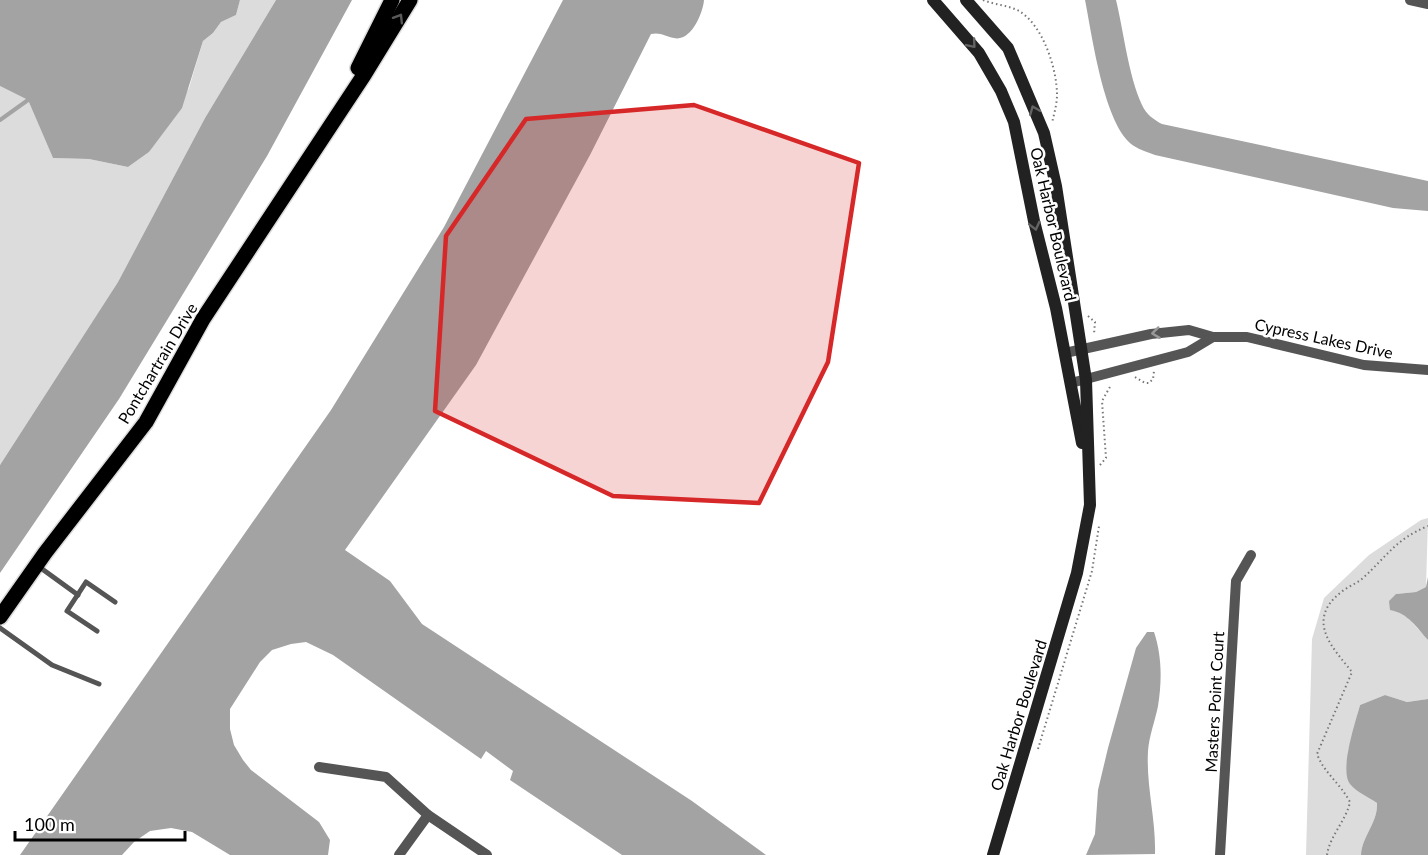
<svg xmlns="http://www.w3.org/2000/svg" width="1428" height="855" font-family="Lato,sans-serif">
	<style>
		.green { fill: #dcdcdc }
		.water { fill: #a3a3a3 }
		.lines { fill: none; stroke-linecap: round; stroke-linejoin: round }
		.stream { stroke: #a3a3a3; stroke-width: 4 }
		.primary-casing { stroke: #dbdbdb; stroke-width: 18 }
		.path { stroke: #777; stroke-width: 2; stroke-dasharray: 1.5 3; stroke-linecap: butt }
		.lane { stroke: #555; stroke-width: 5 }
		.street { stroke: #555; stroke-width: 10 }
		.secondary { stroke: #222; stroke-width: 12 }
		.primary { stroke: #000; stroke-width: 15 }
		.oneway { stroke: #595959 }
		.oneway2 { stroke: #646464 }
		.oneway3 { stroke: #999 }
		.marked { fill: #d62828; fill-opacity: 0.2; stroke: #d62828; stroke-width: 4.5; stroke-linejoin: round }
		.labels { text-anchor: middle; dominant-baseline: central; stroke-width: 5; stroke-linejoin: round; paint-order: stroke }
		.street-label { font-size: 16px; fill: #000; stroke: #fff }
	</style>
	<rect width="100%" height="100%" fill="#fff"/>
	<g class="green">
		<path d="M240 0H276L205 118 118 282 0 465V86L28 100 53 158 89 159 128 167 149 152 189 88 203 41 213 33 221 22 236 15Z"/>
		<path d="M1428 518 1426 587 1416 592 1396 594 1399 612 1408 618 1428 640V699L1407 702 1385 695 1360 705 1348 752 1370 797 1377 803C1378 823 1362 836 1361 855H1306L1312 639 1324 598 1369 555 1421 520Z"/>
	</g>
	<g class="water">
		<path d="M0 0H240L236 15 221 22 213 33 203 41 182 108 149 152 128 167 89 159 53 158 28 100 0 86Z"/>
		<path d="M276 0H352L267 156 119 399 0 573V465L118 282 205 118Z"/>
		<path d="M563 0H704C703 13 691 42 674 38 665 36 660 32 651 34L590 155 476 365 345 550 390 581 422 624 692 801 766 855H622L510 780 513 771 486 751 481 759 333 655 306 642 291 644 272 650 260 662 230 709V729L234 745 243 760 251 770 319 822 330 840 328 855H230L192 832 171 828 150 831 134 842 122 855H20L331 410 444 227Z"/>
		<path d="M1085 0H1116C1124 33 1128 74 1142 105 1146 114 1154 120 1162 124L1428 181V211L1393 208 1155 155C1148 152 1140 150 1134 146 1104 127 1092 34 1085 0Z"/>
		<path d="M1428 577V640C1417 628 1408 613 1390 610L1389 601 1396 594 1416 592 1426 587Z"/>
		<path d="M1147 632H1154C1162 656 1162 681 1158 706 1155 721 1149 736 1148 751 1146 786 1156 819 1155 854L1086 855 1095 834 1098 790 1108 748 1136 648Z"/>
		<path d="M1385 695 1407 702 1428 699V855H1361C1362 836 1378 823 1377 803 1369 797 1356 792 1350 784 1339 770 1356 721 1360 705Z"/>
	</g>
	<g class="lines">
		<path class="stream" d="M0 120 28 100"/>
		<g class="primary-casing">
			<g id="primary">
				<path d="M358 68 392 0"/>
				<path d="M0 617 45 553 146 422 203 319 364 75 410 0"/>
			</g>
		</g>
		<g class="path">
			<path d="M983 0C995 5 1008 5 1019 11 1043 25 1057 69 1057 95 1057 104 1054 114 1052 123"/>
			<path d="M1088 316 1095 322 1094 334"/>
			<path d="M1135 377 1145 383H1149L1153 379 1154 371"/>
			<path d="M1100 465 1106 458 1102 401 1111 385"/>
			<path d="M1038 749 1092 571 1099 526"/>
			<path d="M1327 855C1330 835 1346 821 1350 802 1340 783 1324 773 1317 754L1352 672C1332 647 1306 621 1340 593 1347 587 1356 584 1363 578 1387 556 1396 539 1428 526"/>
		</g>
		<g class="lane">
			<path d="M38 566 78 595"/>
			<path d="M0 628 52 665 99 684"/>
			<path d="M97 631 67 611 86 582 115 602"/>
		</g>
		<g class="street">
			<path d="M1410 0 1428 4"/>
			<path d="M1065 353 1151 334 1189 330 1213 337H1247L1364 365 1428 370"/>
			<path d="M1071 383 1188 352 1213 337"/>
			<path d="M319 767 386 777 428 815 487 855"/>
			<path d="M399 855 428 815"/>
			<path d="M1220 855 1236 581 1251 555"/>
		</g>
		<g class="secondary">
			<path d="M933 0 979 53 1001 91 1014 122 1034 221 1056 308 1082 443"/>
			<path d="M966 0 1008 48 1044 133 1056 186 1086 380 1090 505 1077 573 993 855"/>
		</g>
		<use href="#primary" class="primary"/>
	</g>
	<defs><path id="oneway-chevron" d="M-2-3.5L2.5 0L-2 3.5" fill="none" stroke-width="1.6" stroke-linecap="round" stroke-linejoin="round" transform="scale(1.5)"/></defs>
	<use class="oneway" href="#oneway-chevron" transform="translate(399 18) rotate(-58)"/>
	<g class="oneway2">
		<use href="#oneway-chevron" transform="translate(972 44) rotate(50)"/>
		<use href="#oneway-chevron" transform="translate(1034 110) rotate(-112)"/>
		<use href="#oneway-chevron" transform="translate(1035 226) rotate(76)"/>
	</g>
	<use class="oneway3" href="#oneway-chevron" transform="translate(1156 333) rotate(173)"/>
	<path class="marked" d="M694 105 859 163 828 362 759 503 613 496 435 411 446 236 526 119Z"/>
	<g class="labels">
		<g class="street-label">
			<text transform="translate(1054 224) rotate(77)">Oak Harbor Boulevard</text>
			<text transform="translate(1324 338) rotate(12)">Cypress Lakes Drive</text>
			<text transform="translate(157 363) rotate(-59)">Pontchartrain Drive</text>
			<text transform="translate(1214 702) rotate(-87)">Masters Point Court</text>
			<text transform="translate(1018 715) rotate(-73)">Oak Harbor Boulevard</text>
		</g>
	</g>
	<path d="M15 831v9h170v-9" fill="none" stroke="#000000" stroke-width="3"/>
	<text x="24" y="831" font-size="18" fill="#000000" stroke="#ffffff" stroke-width="4.5" paint-order="stroke">100 m</text>
</svg>
